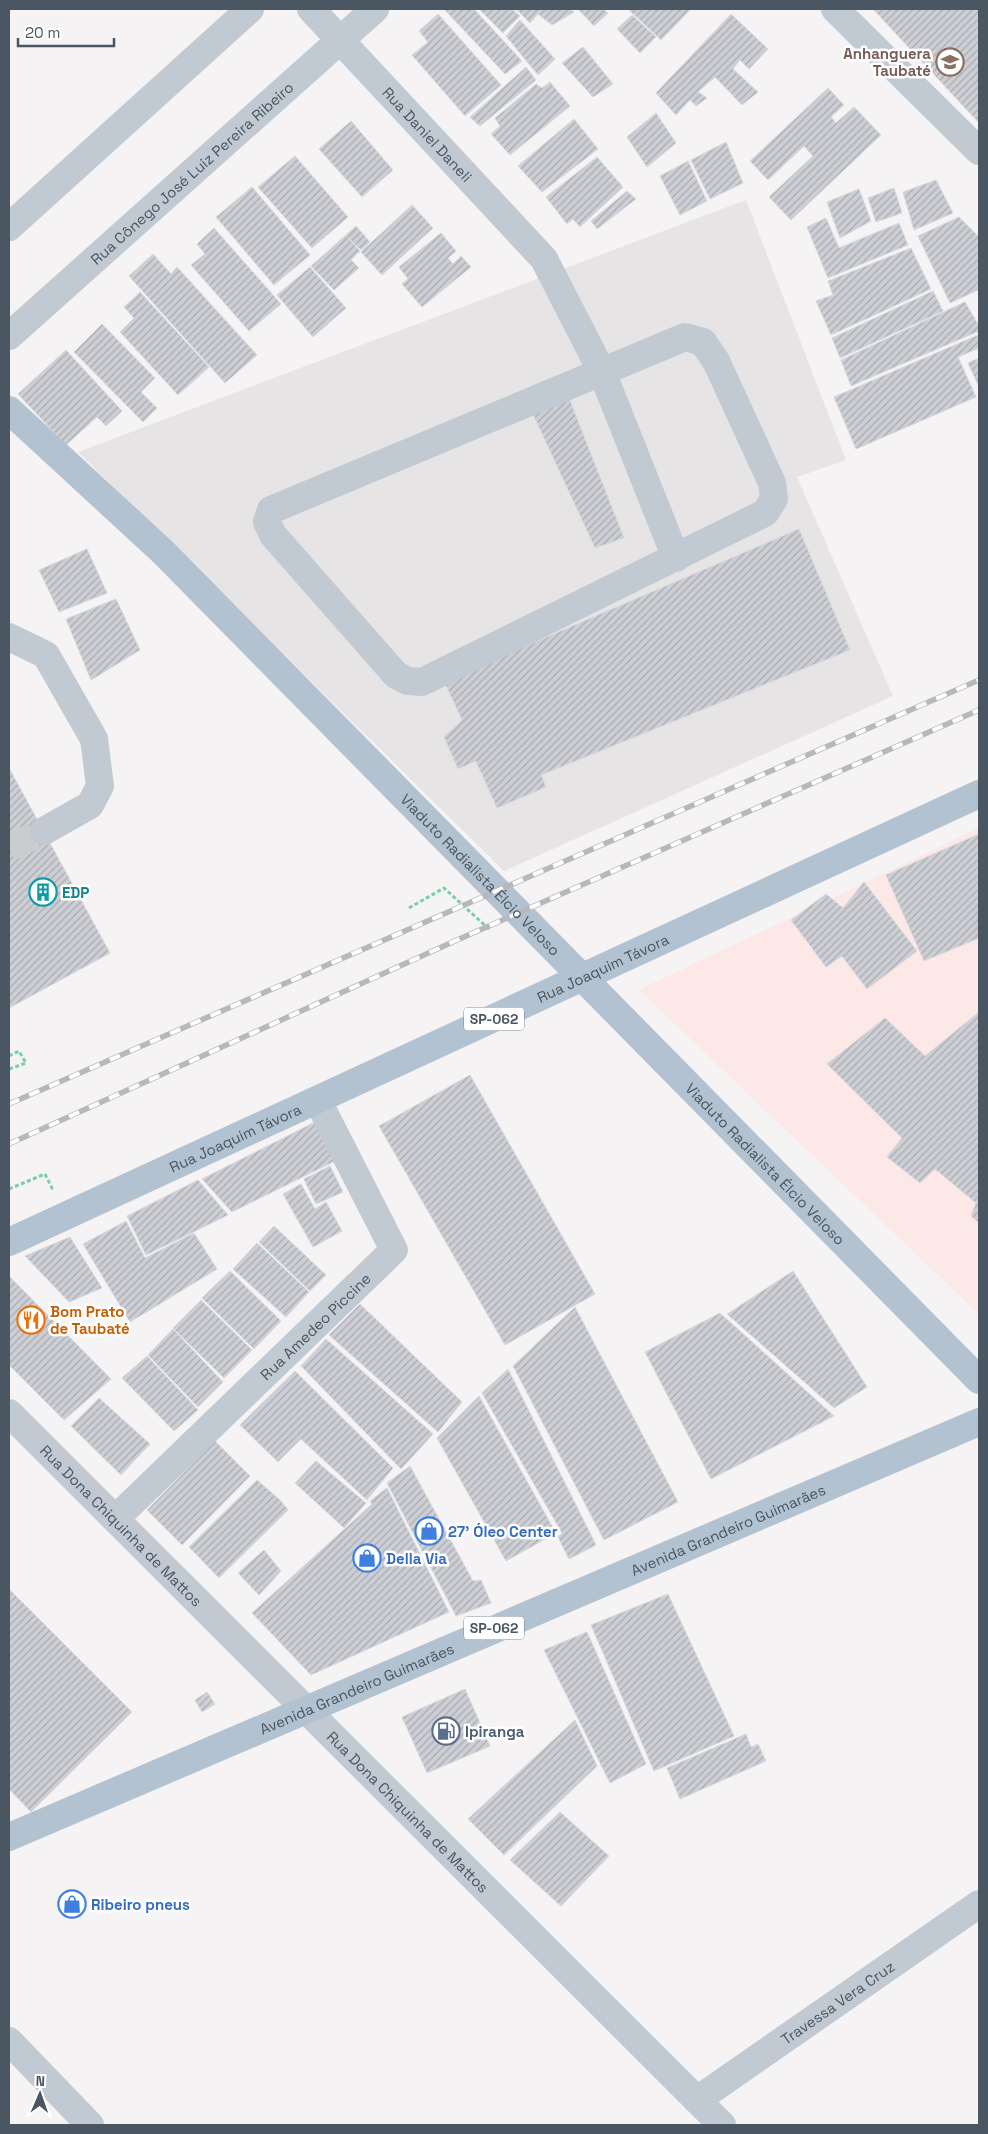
<svg xmlns="http://www.w3.org/2000/svg" width="988" height="2134" font-family="'Space Grotesk',sans-serif">
	<style>
		.education { fill: #e6e4e5 }
		.medical { fill: #fce8e6 }
		.building { fill: url(#building-hatch); stroke: #d7d9de }
		.lines { fill: none; stroke-linecap: round; stroke-linejoin: round }
		.minor-tunnel { stroke: #caccce; stroke-width: 28; stroke-dasharray: 28 14; stroke-linecap: butt }
		.path { stroke: #7ad0a6; stroke-width: 3; stroke-dasharray: 4 2.5; stroke-linecap: butt }
		.minor { stroke: #c1cad2; stroke-width: 28 }
		.major { stroke: #b3c2d1; stroke-width: 28 }
		.rail-casing { stroke: #b5b8bd; stroke-width: 5.5 }
		.rail { stroke: #fff; stroke-width: 4; stroke-dasharray: 11; stroke-linecap: butt }
		.labels { text-anchor: middle; dominant-baseline: central; stroke-width: 5; stroke-linejoin: round; paint-order: stroke }
		.shield { fill: #fff; stroke: #808990; stroke-width: 1 }
		.shield-label { font-size: 14px; font-weight: bold; fill: #4a5661 }
		.education-label { font-size: 15px; font-weight: bold; fill: #785e54; stroke: #fff; text-anchor: end }
		.street-label { font-size: 15px; fill: #4a5661; stroke: #fff }
		.culture-label { font-size: 15px; font-weight: bold; fill: #0d838f; stroke: #fff; text-anchor: start }
		.food-label { font-size: 15px; font-weight: bold; fill: #c56008; stroke: #fff; text-anchor: start }
		.shop-label { font-size: 15px; font-weight: bold; fill: #366cbe; stroke: #fff; text-anchor: start }
		.service-label { font-size: 15px; font-weight: bold; fill: #4e5e75; stroke: #fff; text-anchor: start }
	</style>
	<defs>
		<pattern id="building-hatch" width="6" height="6" patternUnits="userSpaceOnUse" patternTransform="scale(1.25)"><rect width="6" height="6" fill="#cdcfd5"/><path d="M-1 1l2-2M0 6l6-6M5 7l2-2" fill="none" stroke="#a8abb0"/></pattern>
	</defs>
	<rect width="100%" height="100%" fill="#f5f3f3"/>
	<path class="education" d="M746 200 846 460 797 477 893 696 504 871 78 452Z"/>
	<path class="medical" d="M979 828V1314L639 990Z"/>
	<g class="building">
		<path d="M444 9H474L522 61 505 74Z"/>
		<path d="M479 9H512L520 16 503 33Z"/>
		<path d="M516 9H570L574 12 552 25 538 14 530 23Z"/>
		<path d="M578 9H603L608 13 594 26Z"/>
		<path d="M628 9H691L661 40Z"/>
		<path d="M873 9H979V123Z"/>
		<path d="M438 14 501 85 465 116 412 55 428 42 419 31Z"/>
		<path d="M731 14 768 49 749 69 740 60 733 69 758 92 742 105 715 77 698 92 707 98 696 106 690 100 676 115 656 93Z"/>
		<path d="M632 15 656 37 640 53 617 29Z"/>
		<path d="M520 20 555 59 538 75 506 36Z"/>
		<path d="M583 47 613 84 593 97 562 63Z"/>
		<path d="M526 67 536 80 480 126 470 117Z"/>
		<path d="M550 82 570 106 510 155 491 134 500 126 495 118 536 84 542 88Z"/>
		<path d="M828 88 844 105 831 117 836 123 854 107 881 135 791 220 769 197 813 156 804 146 768 180 750 161Z"/>
		<path d="M656 113 676 143 647 167 627 137Z"/>
		<path d="M574 119 598 149 542 192 518 166Z"/>
		<path d="M351 121 393 170 362 197 319 149Z"/>
		<path d="M726 142 743 183 710 199 691 160Z"/>
		<path d="M295 156 348 217 312 248 258 187Z"/>
		<path d="M597 157 623 187 580 227 573 219 567 224 546 197Z"/>
		<path d="M688 161 707 201 680 215 660 176Z"/>
		<path d="M936 180 953 213 914 230 903 192Z"/>
		<path d="M252 187 310 255 274 285 216 217Z"/>
		<path d="M894 188 902 213 876 222 868 198Z"/>
		<path d="M859 189 871 221 840 238 827 202Z"/>
		<path d="M627 191 636 199 597 229 591 221Z"/>
		<path d="M412 205 433 228 382 275 361 252Z"/>
		<path d="M959 217 979 237V294L978 290 950 303 918 236Z"/>
		<path d="M826 218 839 248 899 223 908 245 828 278 807 227Z"/>
		<path d="M356 226 370 242 361 250 346 235Z"/>
		<path d="M214 228 281 304 249 331 191 265 205 254 197 244Z"/>
		<path d="M441 233 456 251 448 258 453 264 461 256 471 267 422 307 402 284 408 279 399 267Z"/>
		<path d="M346 235 360 251 351 260 359 268 334 290 311 266Z"/>
		<path d="M911 248 931 289 831 335 816 301 833 295 828 281Z"/>
		<path d="M153 254 171 274 177 267 257 355 225 383 129 276Z"/>
		<path d="M310 267 346 308 313 337 277 295Z"/>
		<path d="M933 291 943 311 840 358 832 338Z"/>
		<path d="M140 292 209 367 178 395 120 332 134 318 124 307Z"/>
		<path d="M965 302 979 326V331L851 386 841 360Z"/>
		<path d="M102 324 155 378 141 392 157 408 143 422 74 352Z"/>
		<path d="M978 335 979 348 958 357 976 397 856 449 834 397Z"/>
		<path d="M66 350 122 411 106 426 97 417 66 445 18 394Z"/>
		<path d="M979 358V387L968 363Z"/>
		<path d="M569 398 624 538 595 548 532 412Z"/>
		<path d="M799 529 850 650 541 775 546 787 497 808 476 761 458 769 444 737 462 720 444 681Z"/>
		<path d="M87 549 107 593 59 612 39 570Z"/>
		<path d="M116 599 140 650 91 680 66 619Z"/>
		<path d="M9 768 110 953 9 1008Z"/>
		<path d="M979 834V938L924 961 886 875Z"/>
		<path d="M864 882 917 951 867 989 842 956 826 967 791 920 826 894 843 908Z"/>
		<path d="M979 1012V1223L971 1216 976 1203 935 1169 920 1183 887 1157 902 1138 827 1064 885 1018 925 1056Z"/>
		<path d="M470 1075 595 1294 505 1345 379 1126Z"/>
		<path d="M315 1122 335 1161 232 1212 202 1179Z"/>
		<path d="M330 1166 343 1192 316 1204 304 1179Z"/>
		<path d="M198 1180 228 1215 146 1255 127 1216Z"/>
		<path d="M301 1184 315 1209 326 1202 342 1231 313 1247 283 1194Z"/>
		<path d="M126 1221 145 1258 194 1233 217 1269 130 1322 83 1244Z"/>
		<path d="M274 1226 326 1275 310 1291 259 1242Z"/>
		<path d="M70 1237 102 1288 69 1302 25 1256Z"/>
		<path d="M257 1243 309 1292 286 1317 233 1269Z"/>
		<path d="M230 1271 281 1321 254 1349 202 1298Z"/>
		<path d="M793 1271 867 1387 834 1408 727 1314Z"/>
		<path d="M9 1276 111 1379 64 1420 9 1365Z"/>
		<path d="M201 1300 252 1350 224 1378 173 1328Z"/>
		<path d="M360 1304 462 1402 438 1432 329 1335Z"/>
		<path d="M575 1307 678 1502 604 1540 513 1366Z"/>
		<path d="M720 1313 834 1416 711 1479 645 1352Z"/>
		<path d="M173 1329 223 1382 198 1407 148 1355Z"/>
		<path d="M326 1339 433 1434 401 1469 301 1366Z"/>
		<path d="M147 1356 198 1410 174 1431 122 1378Z"/>
		<path d="M508 1369 596 1545 569 1559 558 1537 562 1533 482 1393Z"/>
		<path d="M295 1371 393 1468 367 1500 301 1439 278 1462 240 1425Z"/>
		<path d="M479 1396 556 1533 506 1561 437 1438Z"/>
		<path d="M99 1398 150 1444 121 1475 71 1426Z"/>
		<path d="M215 1441 250 1476 182 1545 147 1510Z"/>
		<path d="M316 1461 366 1503 344 1528 295 1483Z"/>
		<path d="M410 1466 473 1581 481 1580 491 1603 456 1616 387 1483Z"/>
		<path d="M257 1480 280 1500 288 1510 219 1578 189 1547Z"/>
		<path d="M387 1488 449 1612 311 1675 252 1613 372 1504 370 1501Z"/>
		<path d="M264 1550 281 1571 259 1595 238 1573Z"/>
		<path d="M9 1589 132 1712 31 1812 9 1789Z"/>
		<path d="M668 1594 734 1736 654 1771 591 1625Z"/>
		<path d="M587 1632 646 1764 610 1783 544 1650Z"/>
		<path d="M465 1689 490 1746 427 1773 402 1717Z"/>
		<path d="M207 1692 215 1704 202 1712 195 1700Z"/>
		<path d="M575 1720 597 1766 504 1855 468 1819Z"/>
		<path d="M746 1734 751 1747 758 1744 766 1761 680 1799 667 1768Z"/>
		<path d="M560 1812 609 1856 561 1906 510 1860Z"/>
	</g>
	<g class="lines">
		<path class="minor-tunnel" d="M9 848 44 831"/>
		<g class="path">
			<path d="M409 908 444 888 490 930"/>
			<path d="M9 1056 19 1051 26 1063 9 1069"/>
			<path d="M9 1189 45 1174 53 1190"/>
		</g>
		<g class="minor">
			<path id="s1" d="M311 9 544 259 602 372 676 558"/>
			<path d="M835 9 979 151"/>
			<path d="M9 227 250 9"/>
			<path id="s2" d="M9 336 375 9"/>
			<path d="M685 337 703 342 716 361 772 483 774 499 765 513 422 682 408 681 396 675 273 535 267 522 271 510Z"/>
			<path d="M9 637 46 655 94 739 100 786 90 805 44 831"/>
			<path id="s3" d="M9 1413 722 2125"/>
			<path id="s4" d="M115 1519 394 1250 318 1101"/>
			<path d="M9 2041 90 2125"/>
			<path id="s5" d="M697 2100 979 1904"/>
		</g>
		<g class="major">
			<path id="s6" d="M9 410 163 552 979 1380"/>
			<path id="s7" d="M9 1242 979 794"/>
			<path id="s8" d="M9 1837 979 1422"/>
		</g>
		<g class="rail-casing">
			<g id="rail">
				<path d="M9 1104 979 680"/>
				<path d="M9 1144 457 940 979 710"/>
			</g>
		</g>
		<use href="#rail" class="rail"/>
	</g>
	<defs>
		<g id="university-ring" transform="scale(1.4375)"><circle r="9.5" fill="#fff" stroke="#8d6e63" stroke-width="1.5"/><path d="M0-5L7-2L0 1L-7-2ZM-4 1L0 2.5L4 1V4Q0 6-4 4Z" fill="#8d6e63"/></g>
		<g id="building-ring" transform="scale(1.4375)"><circle r="9.5" fill="#fff" stroke="#0f9aa8" stroke-width="1.5"/><path d="M-4-6H4V6H1V3H-1V6H-4ZM-2.5-4.3h1.7v1.8h-1.7ZM.8-4.3h1.7v1.8H.8ZM-2.5-1h1.7V.8h-1.7ZM.8-1h1.7V.8H.8Z" fill="#0f9aa8"/></g>
		<g id="restaurant-ring" transform="scale(1.4375)"><circle r="9.5" fill="#fff" stroke="#e8710a" stroke-width="1.5"/><path d="M-5-6h1v4h1v-4h1v4h1v-4h1v5L-1.5 .5V6h-2V.5L-5-1ZM5-6V6H3V1.5H1.5Q1.5-4 5-6Z" fill="#e8710a"/></g>
		<g id="shop-ring" transform="scale(1.4375)"><circle r="9.5" fill="#fff" stroke="#3f7fe0" stroke-width="1.5"/><path d="M-5-2.5h2.3a2.7 3.5 0 0 1 5.4 0H5L5.5 6h-11ZM-1.5-2.5h3a1.5 2.3 0 0 0-3 0Z" fill="#3f7fe0"/></g>
		<g id="fuel-ring" transform="scale(1.4375)"><circle r="9.5" fill="#fff" stroke="#5c6f8a" stroke-width="1.5"/><path d="M-5.5-6h7V0h2V4h1.3V-2.5L3-4.5l.8-.8L6-3V5H2.5V1h-1V6h-7ZM-4.2-4.7v3.2H.2V-4.7Z" fill="#5c6f8a"/></g>
	</defs>
	<g fill-rule="evenodd">
		<use href="#university-ring" x="950" y="62"/>
		<use href="#building-ring" x="43" y="892"/>
		<use href="#restaurant-ring" x="31" y="1320"/>
		<use href="#shop-ring" x="429" y="1531"/>
		<use href="#shop-ring" x="367" y="1558"/>
		<use href="#fuel-ring" x="446" y="1731"/>
		<use href="#shop-ring" x="72" y="1904"/>
	</g>
	<g class="labels">
		<g class="shield">
			<rect x="464" y="1007.5" width="60" height="23" rx="4"/>
			<rect x="464" y="1616.5" width="60" height="23" rx="4"/>
		</g>
		<g class="shield-label">
			<text x="494" y="1019">SP-062</text>
			<text x="494" y="1628">SP-062</text>
		</g>
		<g class="education-label">
			<text x="931" y="53">Anhanguera<tspan x="931" dy="17">Taubaté</tspan></text>
		</g>
		<g class="street-label">
			<text stroke="none"><textPath href="#s1" startOffset="171">Rua Daniel Daneli</textPath></text>
			<text stroke="none"><textPath href="#s2" startOffset="245">Rua Cônego José Luiz Pereira Ribeiro</textPath></text>
			<text stroke="none"><textPath href="#s6" startOffset="662">Viaduto Radialista Élcio Veloso</textPath></text>
			<text stroke="none"><textPath href="#s7" startOffset="654">Rua Joaquim Távora</textPath></text>
			<text stroke="none"><textPath href="#s7" startOffset="249">Rua Joaquim Távora</textPath></text>
			<text stroke="none"><textPath href="#s6" startOffset="1068">Viaduto Radialista Élcio Veloso</textPath></text>
			<text stroke="none"><textPath href="#s4" startOffset="278">Rua Amedeo Piccine</textPath></text>
			<text stroke="none"><textPath href="#s3" startOffset="159">Rua Dona Chiquinha de Mattos</textPath></text>
			<text stroke="none"><textPath href="#s8" startOffset="782">Avenida Grandeiro Guimarães</textPath></text>
			<text stroke="none"><textPath href="#s8" startOffset="378">Avenida Grandeiro Guimarães</textPath></text>
			<text stroke="none"><textPath href="#s3" startOffset="564">Rua Dona Chiquinha de Mattos</textPath></text>
			<text stroke="none"><textPath href="#s5" startOffset="171">Travessa Vera Cruz</textPath></text>
		</g>
		<g class="culture-label">
			<text x="62" y="892">EDP</text>
		</g>
		<g class="food-label">
			<text x="50" y="1311">Bom Prato<tspan x="50" dy="17">de Taubaté</tspan></text>
		</g>
		<g class="shop-label">
			<text x="448" y="1531">27' Óleo Center</text>
			<text x="386" y="1558">Della Via</text>
			<text x="91" y="1904">Ribeiro pneus</text>
		</g>
		<g class="service-label">
			<text x="465" y="1731">Ipiranga</text>
		</g>
	</g>
	<rect width="988" height="2134" fill="none" stroke="#4a5661" stroke-width="20"/>
	<g transform="translate(40 2094) rotate(2)" stroke="#ffffff" stroke-width="4" paint-order="stroke">
	<path d="M0-4L9 19L0 12L-9 19Z" fill="#4a5661"/>
	<text y="-8" font-size="14" font-weight="bold" text-anchor="middle" fill="#4a5661">N</text>
	</g>
	<path d="M18 38v8h96v-8" fill="none" stroke="#4a5661" stroke-width="2.5"/>
	<text x="25" y="38" font-size="15" fill="#4a5661" stroke="#ffffff" stroke-width="4" paint-order="stroke">20 m</text>
</svg>
